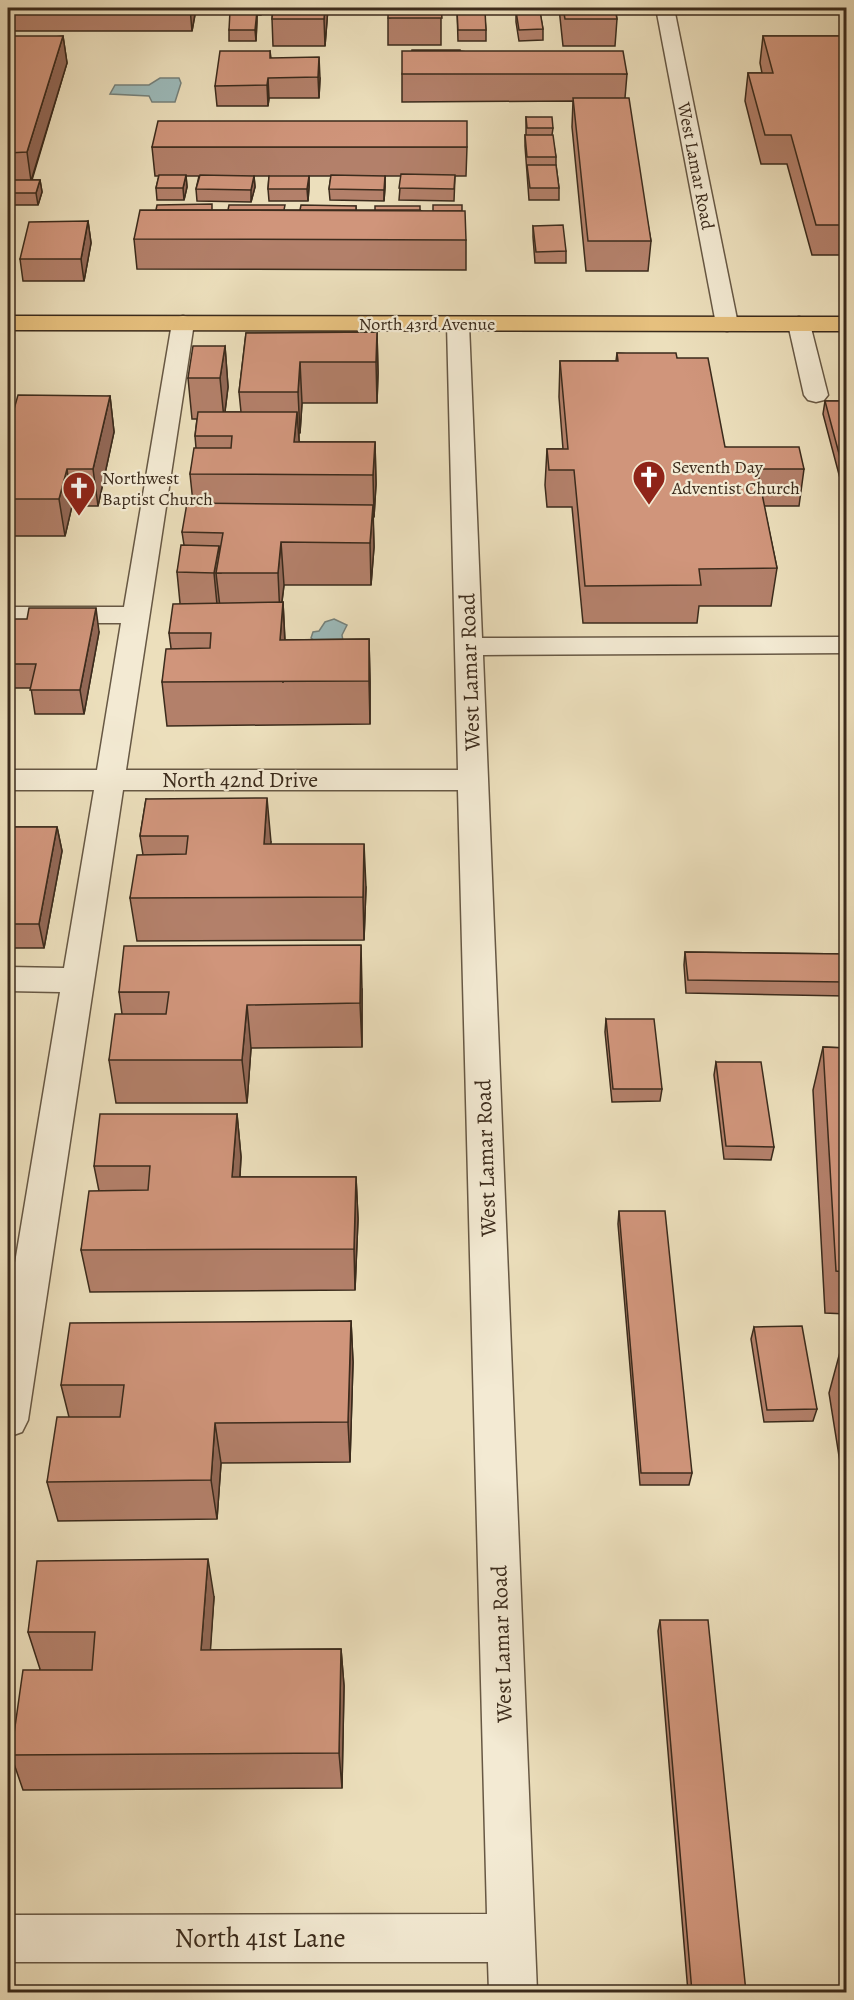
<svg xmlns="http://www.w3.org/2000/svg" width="854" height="2000" font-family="Alegreya,serif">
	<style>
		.water { fill: #9cbaba; stroke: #75817b; stroke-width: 1.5 }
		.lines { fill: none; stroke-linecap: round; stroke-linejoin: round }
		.minor-casing { stroke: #675844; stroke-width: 3 }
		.major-casing { stroke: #3b2b1c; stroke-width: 3 }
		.minor { fill: #f3ead3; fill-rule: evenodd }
		.major { fill: #e6c07e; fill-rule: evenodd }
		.wall { fill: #b3806a; stroke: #3b2b1c; stroke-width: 1.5 }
		.shaded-wall { fill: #926856; stroke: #3b2b1c; stroke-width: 1.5 }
		.building { fill: #d0957b; stroke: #3b2b1c; stroke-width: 1.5 }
		.labels { text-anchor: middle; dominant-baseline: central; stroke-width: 4.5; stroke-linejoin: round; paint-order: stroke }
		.far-street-label { font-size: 18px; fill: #3b2b1c; stroke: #f3ead3 }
		.far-poi-label { font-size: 18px; fill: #3b2b1c; stroke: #f3ead3; text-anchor: start }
		.street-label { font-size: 22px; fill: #3b2b1c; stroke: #f3ead3 }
		.near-street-label { font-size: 27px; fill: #3b2b1c; stroke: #f3ead3 }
	</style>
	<rect width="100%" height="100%" fill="#ecdfbc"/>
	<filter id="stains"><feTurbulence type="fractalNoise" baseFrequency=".00333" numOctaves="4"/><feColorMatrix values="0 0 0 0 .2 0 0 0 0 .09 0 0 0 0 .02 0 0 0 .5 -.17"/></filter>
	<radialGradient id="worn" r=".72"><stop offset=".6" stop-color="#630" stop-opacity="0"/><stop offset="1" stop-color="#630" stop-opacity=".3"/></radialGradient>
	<g class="water">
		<path d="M160 78H179L181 83 175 102H152L149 96 110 94 115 85H149Z"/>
		<path d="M334 619 347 625 342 635 343 641 318 643 311 638 313 632 319 631 325 622Z"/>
	</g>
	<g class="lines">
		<g class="minor-casing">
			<g id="minor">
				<path d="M656 8H674L738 324 735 329 727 331 719 329 716 324Z"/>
				<path d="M183 316 191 318 194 323 126 770H458L447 324 450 319 458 317 466 319 469 324 482 638 846 637V653L483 655 537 1992H489L488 1962H8V1915L487 1914 458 790H123L28 1420 22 1432 8 1437V1305L60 992 8 991V967L64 968 94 790H8V770H97L121 623H8V607H124L172 323 175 318Z"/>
				<path d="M799 317 807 319 810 324 828 395 824 400 816 402 808 400 804 395 788 324 791 319Z"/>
			</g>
		</g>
		<g class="major-casing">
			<path id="major" d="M8 316 846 317V331L8 330Z"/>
		</g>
		<use href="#minor" class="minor"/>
		<use href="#major" class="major"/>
	</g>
	<g class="wall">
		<path d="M8 8H196V10L192 31H8Z"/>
		<path d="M235 8H262L261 15H257L256 41H229V30L235 11Z"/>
		<path d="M273 8H328L325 46H273L272 19Z"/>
		<path d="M441 8V45H388V18Z"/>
		<path d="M457 8H484L486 30V41H458Z"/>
		<path d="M516 8H540V13L543 29V40L519 41 516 22Z"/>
		<path d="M559 8H615L617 19 615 46H563Z"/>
		<path d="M63 36 67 63 32 180H40L42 192 38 205H8V42Z"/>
		<path d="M763 36H846V255H812L787 164H761L745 101 748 73H762L760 63Z"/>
		<path d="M270 51 271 58 320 78 319 98H269L268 106H217L215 86Z"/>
		<path d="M412 51H460L627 74 625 98 651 241 648 271H586L572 127 573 101 402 102V74Z"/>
		<path d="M526 117 553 128 552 135 556 157V165L559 188V200H529L525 146V135H526Z"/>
		<path d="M152 147H467L466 176H455L454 201 399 200 401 176H385V187L384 201 330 200 329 189 331 176H309V187L308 201H269L268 189 269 176H254L255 187 251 202 197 201 196 189 199 176H186L187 187 184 200H157L156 188 159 176H155Z"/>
		<path d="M356 206V210H420L466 240V270L137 269 134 239 156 210H300Z"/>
		<path d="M88 221 91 243 84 281H23L20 259Z"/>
		<path d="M533 226 566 251V263H535L533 237Z"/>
		<path d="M377 332 378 373 377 403H302L300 433H299V442H375L376 484 374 517H373L374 547 371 585H284L282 602H283L285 640 369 639 370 682V724L167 726 162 682 171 648 169 633 180 603 177 572 184 545 182 532 193 503 190 474 196 448 195 436 197 419H192L188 378 225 346 228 387 225 412H241L239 392 246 333Z"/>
		<path d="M617 353 677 358 725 447 804 469 799 506H764L777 568 771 606H699L697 623H583L572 507H547L545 485 547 449H563L559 397 560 361H616Z"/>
		<path d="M110 396 114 432 98 506H72L65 536H8V420H11Z"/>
		<path d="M825 401H846V501L823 414Z"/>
		<path d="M8 619 99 632 84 714H35L31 688H8Z"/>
		<path d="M146 799 271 842 270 844 366 887 364 940 137 941 130 898 143 855 140 836Z"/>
		<path d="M8 827H57L62 851 44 948H8Z"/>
		<path d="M685 952 846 954V996L686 993 684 965Z"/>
		<path d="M362 989V1047L251 1048 247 1103H116L109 1060 122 1014 119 992Z"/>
		<path d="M606 1019 662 1089 660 1101 612 1102 605 1032Z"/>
		<path d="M823 1047 846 1048V1314L825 1313 813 1090Z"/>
		<path d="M716 1062 774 1147 771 1160 724 1159 714 1075Z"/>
		<path d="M237 1114 241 1157 240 1177H356L358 1219 355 1290 90 1292 81 1250 99 1191 94 1166Z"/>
		<path d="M619 1211 692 1473 689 1485H640L618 1224Z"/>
		<path d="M351 1321 353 1362 350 1462 221 1463 217 1519 58 1521 47 1482 69 1417 61 1385Z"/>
		<path d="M754 1327 817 1409 813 1421 764 1422 751 1339Z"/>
		<path d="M840 1352H846V1500L829 1393Z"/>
		<path d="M214 1597 210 1650 341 1649 344 1686 342 1788 23 1790 11 1755 40 1669 28 1632Z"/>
		<path d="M660 1620 746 1992H688L658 1631Z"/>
	</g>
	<g class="shaded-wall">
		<path d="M190 8H196L192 31Z"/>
		<path d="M325 8H328L325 46 324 19Z"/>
		<path d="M257 11V22L256 41 255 30Z"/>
		<path d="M63 36 67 63 31 181 27 152Z"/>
		<path d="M319 57 320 78 319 98 318 77Z"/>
		<path d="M268 78 269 98 268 106 267 85Z"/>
		<path d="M186 175 187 187 184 200 183 188Z"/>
		<path d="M254 176 255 187 251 202V190Z"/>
		<path d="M309 176V187L308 201 307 189Z"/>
		<path d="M385 176V187L384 201V190Z"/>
		<path d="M40 180 42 192 38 205 36 193Z"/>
		<path d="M88 221 91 243 84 281 81 259Z"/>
		<path d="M377 332 378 373 377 403 376 362Z"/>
		<path d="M225 346 228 387 224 419 220 378Z"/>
		<path d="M300 362 302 403 300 433 298 392Z"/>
		<path d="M110 396 114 432 98 506 93 469Z"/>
		<path d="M297 412 300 454 294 442Z"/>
		<path d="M375 442 376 484 374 517 373 475Z"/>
		<path d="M67 469 72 506 65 536 59 499Z"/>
		<path d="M373 505 374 547 371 585 370 543Z"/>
		<path d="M281 542 284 585 280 616 278 573Z"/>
		<path d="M219 546 221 573H216L220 607 218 615 214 573Z"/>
		<path d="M283 602 285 645 283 683 280 640Z"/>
		<path d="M96 608 99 632 84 714 80 690Z"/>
		<path d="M369 639 370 682V724L369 681Z"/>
		<path d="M267 798 271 842 267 888 264 844Z"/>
		<path d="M57 827 62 851 44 948 39 924Z"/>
		<path d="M364 844 366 887 364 940 363 897Z"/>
		<path d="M361 945 362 989V1047L360 1003Z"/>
		<path d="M247 1005 251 1048 247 1103 242 1060Z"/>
		<path d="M237 1114 241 1157 237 1220 232 1177Z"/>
		<path d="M356 1177 358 1219 355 1290 354 1249Z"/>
		<path d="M351 1321 353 1362 350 1462 348 1422Z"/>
		<path d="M215 1423 221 1463 217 1519 211 1480Z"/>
		<path d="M208 1559 214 1597 208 1687 201 1650Z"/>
		<path d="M341 1649 344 1686 342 1788 339 1753Z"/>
	</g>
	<g class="building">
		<path d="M273 8H325L324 19H272Z"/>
		<path d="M388 8H441L442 18H388Z"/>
		<path d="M563 8H615L617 19H565Z"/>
		<path d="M230 11H257L255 30H229Z"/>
		<path d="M457 11H485L486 30H458Z"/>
		<path d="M516 11H540L543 29 519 30Z"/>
		<path d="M10 36H63L27 152 8 153V42Z"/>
		<path d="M763 36H846V225H816L791 135H765L748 73H773Z"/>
		<rect x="412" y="50" width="48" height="1"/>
		<path d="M220 51H270V58L319 57 318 77 268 78 267 85 215 86Z"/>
		<path d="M402 51H623L627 74H402Z"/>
		<path d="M573 98H629L651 241H588Z"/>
		<path d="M526 117H552L553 128H527Z"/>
		<path d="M158 121H467V147H152Z"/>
		<path d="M525 135H553L556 157H527Z"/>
		<path d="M527 165H556L559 188H530Z"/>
		<path d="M401 174 455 175 454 189 399 188Z"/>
		<path d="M159 175H186L183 188H156Z"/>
		<path d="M200 175 254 176 251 190 196 189Z"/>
		<path d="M331 175 385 176 384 190 329 189Z"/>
		<path d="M269 176H309L307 189H268Z"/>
		<path d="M8 180H40L36 193H8Z"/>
		<path d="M212 204V210H156L157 205Z"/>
		<path d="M229 205H285L284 210H228Z"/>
		<path d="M301 205 356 206V210H300Z"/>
		<rect x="433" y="205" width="29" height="6"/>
		<rect x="375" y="206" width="45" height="4"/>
		<path d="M140 210 465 211 466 240 134 239Z"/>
		<path d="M88 221 81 259H20L29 222Z"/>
		<path d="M563 225 566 251 536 252 533 226Z"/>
		<path d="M377 332 376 362H300L298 392H239L246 333Z"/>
		<path d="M193 346H225L220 378H188Z"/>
		<path d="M617 353H676L677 358H708L725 447H799L804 469H757L777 568 699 569 701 585 585 586 574 470H549L547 449H568L560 361H618Z"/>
		<path d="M18 395 110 396 93 469H67L59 499H8V420H11Z"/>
		<path d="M825 401H846V480Z"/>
		<path d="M198 412H297L294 442H375L373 475 190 474 194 448H231L232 436H195Z"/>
		<path d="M187 503 373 505 370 543 281 542 278 573H216L223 533 182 532Z"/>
		<path d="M181 545 219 546 214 573 177 572Z"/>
		<path d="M283 602 280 640 369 639V681L162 682 166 649 210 648 211 633H169L173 604Z"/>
		<path d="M29 608H96L80 690H30L36 664H8V619H27Z"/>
		<path d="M267 798 264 844H364L363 897 130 898 137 855 186 854 188 836H140L146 799Z"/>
		<path d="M8 827H57L39 924H8Z"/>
		<path d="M361 945 360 1003 247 1005 242 1060H109L115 1014H166L169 992H119L124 946Z"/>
		<path d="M685 952 846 954V982L688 980Z"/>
		<path d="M606 1019H654L662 1089H613Z"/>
		<path d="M823 1047 846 1048V1272L836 1271Z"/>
		<path d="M716 1062H761L774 1147 726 1146Z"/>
		<path d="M100 1114H237L232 1177H356L354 1249 81 1250 89 1191 148 1190 150 1166H94Z"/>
		<path d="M619 1211H665L692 1473H641Z"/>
		<path d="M351 1321 348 1422 215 1423 211 1480 47 1482 57 1417H120L124 1385H61L70 1323Z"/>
		<path d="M802 1326 817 1409 767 1410 754 1327Z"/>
		<path d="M840 1352H846V1391Z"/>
		<path d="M208 1559 201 1650 341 1649 339 1753 11 1755 23 1670H92L95 1632H28L37 1561Z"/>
		<path d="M660 1620H708L746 1992H692Z"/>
	</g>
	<defs>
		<g id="church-pin" transform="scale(1.725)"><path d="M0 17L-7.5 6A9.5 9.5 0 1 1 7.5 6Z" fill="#8f2418" stroke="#f3ead3"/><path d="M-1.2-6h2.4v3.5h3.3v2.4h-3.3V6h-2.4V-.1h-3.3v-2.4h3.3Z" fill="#fff"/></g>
	</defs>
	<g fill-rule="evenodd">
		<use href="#church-pin" x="649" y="477"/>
		<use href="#church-pin" x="79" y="488"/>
	</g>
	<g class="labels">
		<g class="far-street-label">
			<text transform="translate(696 166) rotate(79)">West Lamar Road</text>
			<text x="427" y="324">North 43rd Avenue</text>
		</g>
		<g class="far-poi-label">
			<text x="672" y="467">Seventh Day<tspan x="672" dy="21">Adventist Church</tspan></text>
			<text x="102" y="478">Northwest<tspan x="102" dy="21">Baptist Church</tspan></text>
		</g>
		<g class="street-label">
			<text transform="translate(470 672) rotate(-92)">West Lamar Road</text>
			<text x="240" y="780">North 42nd Drive</text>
			<text transform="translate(486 1158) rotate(-92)">West Lamar Road</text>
			<text transform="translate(502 1644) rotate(-92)">West Lamar Road</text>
		</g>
		<g class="near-street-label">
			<text x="260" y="1938">North 41st Lane</text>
		</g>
	</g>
	<rect width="854" height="2000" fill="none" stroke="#ecdfbc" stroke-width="30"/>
	<rect x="9" y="9" width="836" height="1982" fill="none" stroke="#3b2b1c" stroke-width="3"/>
	<rect x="15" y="15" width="824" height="1970" fill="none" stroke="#3b2b1c" stroke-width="1.5"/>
	<rect width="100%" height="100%" filter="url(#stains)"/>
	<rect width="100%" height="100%" fill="url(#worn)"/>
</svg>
